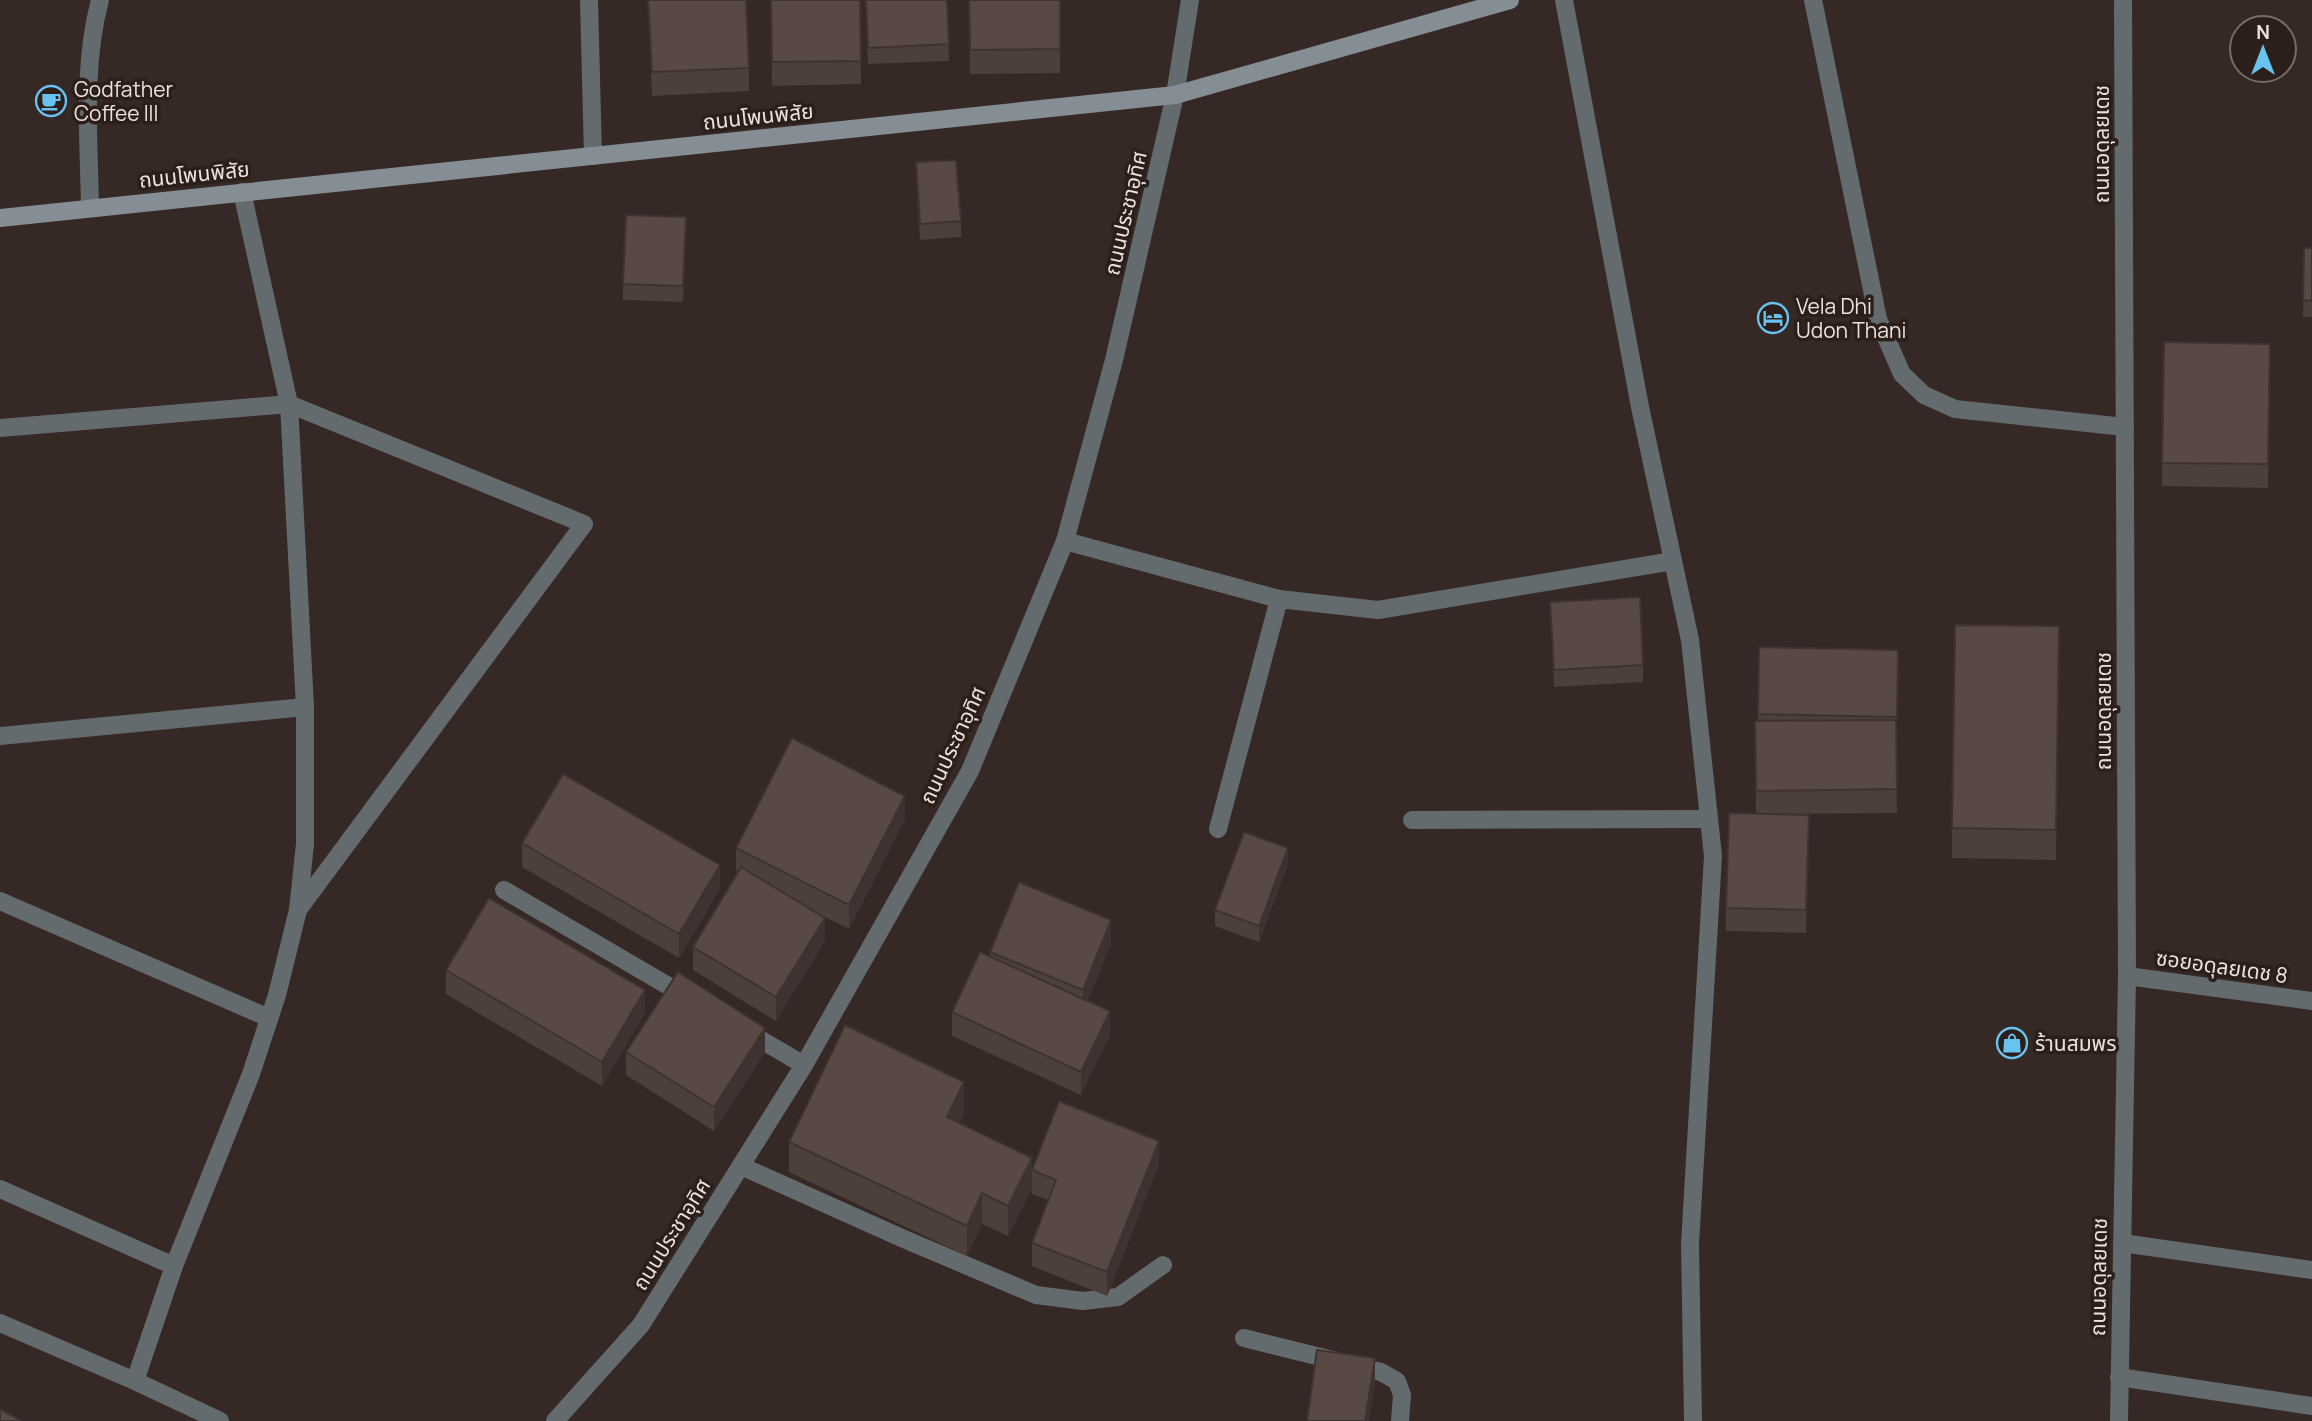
<svg xmlns="http://www.w3.org/2000/svg" width="2312" height="1421" font-family="Manrope,'Noto Sans Thai',sans-serif">
	<style>
		.lines { fill: none; stroke-linecap: round; stroke-linejoin: round }
		.lane { stroke: #646b6f; stroke-width: 18 }
		.street { stroke: #646b6f; stroke-width: 18 }
		.secondary { stroke: #848e94; stroke-width: 18 }
		.wall { fill: #4d3f3a }
		.shaded-wall { fill: #3e3330 }
		.building { fill: #594944; stroke: #3e3330; stroke-width: 2 }
		.labels { text-anchor: middle; dominant-baseline: central; stroke-width: 7; stroke-linejoin: round; paint-order: stroke }
		.poi-label { font-size: 21px; fill: #ebe2df; stroke: #2c1f1a; text-anchor: start }
		.street-label { font-size: 21px; fill: #ebe2df; stroke: #2c1f1a }
	</style>
	<rect width="100%" height="100%" fill="#362824"/>
	<g class="lines">
		<g class="lane">
			<path d="M1813 0 1878 319 1902 374 1924 395 1955 409 2125 427"/>
			<path d="M504 890 689 998"/>
			<path d="M746 1031 804 1065"/>
			<path d="M1244 1338 1381 1372 1397 1381 1402 1395 1400 1421"/>
		</g>
		<g class="street">
			<path d="M589 0 593 156"/>
			<path d="M1564 0 1640 407 1690 640 1713 856 1690 1244 1693 1421"/>
			<path d="M90 208C89 140 82 67 100 0"/>
			<path d="M0 428 289 404 584 524 298 910"/>
			<path d="M1065 541 1279 599 1378 610 1673 561"/>
			<path d="M0 736 305 707"/>
			<path d="M1412 820 1709 819"/>
			<path d="M1218 829 1279 599"/>
			<path d="M0 901 269 1018"/>
			<path d="M2127 976 2312 1001"/>
			<path d="M741 1166 904 1239 1036 1295 1083 1301 1118 1297 1163 1265"/>
			<path d="M0 1189 174 1266"/>
			<path d="M2122 1243 2312 1270"/>
			<path d="M0 1323 135 1381 220 1421"/>
			<path d="M2119 1377 2312 1406"/>
			<path d="M135 1381 174 1266 251 1074 277 995 298 910 305 844V707L289 404 242 192"/>
			<path d="M555 1421 641 1325 804 1065 970 771 1065 541 1114 360 1175 95 1190 0"/>
			<path d="M2119 1421 2127 976 2123 0"/>
		</g>
		<path class="secondary" d="M0 218 1175 95 1510 0"/>
	</g>
	<g class="wall">
		<path d="M648 0 749 68V91L652 96Z"/>
		<path d="M771 0H860L861 84 772 86Z"/>
		<path d="M865 0H947L949 61 868 64Z"/>
		<path d="M969 0H1060V73L970 74Z"/>
		<path d="M916 162 961 221V237L920 240 916 178Z"/>
		<path d="M686 233 683 302 623 300V284Z"/>
		<path d="M2304 248H2312V317H2303Z"/>
		<path d="M2270 344 2268 488 2162 486V463Z"/>
		<path d="M1550 602 1643 665V682L1554 687Z"/>
		<path d="M2059 626 2056 860 1952 858V828Z"/>
		<path d="M1759 647 1898 650 1896 740 1897 813 1773 814 1809 839 1806 933 1726 931V908L1756 814 1755 721H1758Z"/>
		<path d="M905 819 849 929 811 910 825 941 776 1021 693 970V947L738 872 736 871V848Z"/>
		<path d="M522 843 720 889 679 958 522 867Z"/>
		<path d="M1288 864 1259 942 1215 926V910Z"/>
		<path d="M1111 944 1088 1001 1110 1035 1081 1095 952 1036V1012L990 956V952Z"/>
		<path d="M446 970 645 1013 602 1086 446 994Z"/>
		<path d="M626 1052H765L714 1131 626 1075Z"/>
		<path d="M964 1113 959 1123 1032 1188 1008 1236 982 1224 967 1256 789 1172V1142Z"/>
		<path d="M1159 1164 1107 1296 1032 1266V1243L1048 1200 1032 1194V1170Z"/>
	</g>
	<g class="shaded-wall">
		<path d="M686 217V233L683 302V286Z"/>
		<path d="M905 796V819L849 929V905Z"/>
		<path d="M1288 848V864L1259 942V926Z"/>
		<path d="M720 865V889L679 958V934Z"/>
		<path d="M825 918V941L776 1021V997Z"/>
		<path d="M1111 920V944L1083 1013V990Z"/>
		<path d="M645 990V1013L602 1086V1062Z"/>
		<path d="M1110 1011V1035L1081 1095V1072Z"/>
		<path d="M765 1028V1052L714 1131V1107Z"/>
		<path d="M964 1082V1113L947 1148V1117Z"/>
		<path d="M1159 1141V1164L1107 1296V1272Z"/>
		<path d="M1032 1158V1188L1008 1236V1206Z"/>
		<path d="M982 1193V1224L967 1256V1226Z"/>
		<path d="M1375 1358V1382L1369 1421H1365Z"/>
	</g>
	<g class="building">
		<path d="M648 0H746L749 68 652 72Z"/>
		<path d="M771 0H860L861 61 772 62Z"/>
		<path d="M866 0H947L949 44 868 48Z"/>
		<path d="M969 0H1060V49L970 50Z"/>
		<path d="M956 160 961 221 920 224 916 162Z"/>
		<path d="M626 215 686 217 683 286 623 284Z"/>
		<path d="M2304 248H2312V301L2303 300Z"/>
		<path d="M2164 342 2270 344 2268 464 2162 463Z"/>
		<path d="M1640 597 1643 665 1554 670 1550 602Z"/>
		<path d="M1955 625 2059 626 2056 830 1952 828Z"/>
		<path d="M1759 647 1898 650 1897 717 1758 714Z"/>
		<path d="M1896 720 1897 789 1756 791 1755 721Z"/>
		<path d="M792 738 905 796 849 905 736 848Z"/>
		<path d="M563 774 720 865 679 934 522 843Z"/>
		<path d="M1729 813 1809 815 1806 910 1726 908Z"/>
		<path d="M1244 832 1288 848 1259 926 1215 910Z"/>
		<path d="M741 867 825 918 776 997 693 947Z"/>
		<path d="M1019 882 1111 920 1083 990 990 952Z"/>
		<path d="M489 898 645 990 602 1062 446 970Z"/>
		<path d="M980 952 1110 1011 1081 1072 952 1012Z"/>
		<path d="M678 972 765 1028 714 1107 626 1052Z"/>
		<path d="M845 1025 964 1082 947 1117 1032 1158 1008 1206 982 1193 967 1226 789 1142Z"/>
		<path d="M1059 1101 1159 1141 1107 1272 1032 1243 1056 1180 1032 1170Z"/>
		<path d="M1317 1350 1375 1358 1365 1421H1307Z"/>
		<path d="M0 1409 22 1421H0Z"/>
	</g>
	<defs>
		<g id="cafe-ring" transform="scale(1.575)"><circle r="9.5" fill="#2c1f1a" stroke="#69c3f1" stroke-width="1.5"/><path d="M-5.5-4.5H6V0H3Q3 3.5 0 3.5H-2.5Q-5.5 3.5-5.5 0ZM3-3.2v2h1.7v-2ZM-6 4.5H4V6H-6Z" fill="#69c3f1"/></g>
		<g id="hotel-ring" transform="scale(1.575)"><circle r="9.5" fill="#2c1f1a" stroke="#69c3f1" stroke-width="1.5"/><path d="M-6-4.5h1.5V1H6V5H4.5V3h-9V5H-6ZM-4 0a1.8 1.8 0 1 1 3.6 0ZM.5 0V-2.5h3Q6-2.5 6 0Z" fill="#69c3f1"/></g>
		<g id="shop-ring" transform="scale(1.575)"><circle r="9.5" fill="#2c1f1a" stroke="#69c3f1" stroke-width="1.5"/><path d="M-5-2.5h2.3a2.7 3.5 0 0 1 5.4 0H5L5.5 6h-11ZM-1.5-2.5h3a1.5 2.3 0 0 0-3 0Z" fill="#69c3f1"/></g>
	</defs>
	<g fill-rule="evenodd">
		<use href="#cafe-ring" x="51" y="101"/>
		<use href="#hotel-ring" x="1773" y="318"/>
		<use href="#shop-ring" x="2012" y="1043"/>
	</g>
	<g class="labels">
		<g class="poi-label">
			<text x="74" y="89">Godfather<tspan x="74" dy="24">Coffee III</tspan></text>
			<text x="1796" y="306">Vela Dhi<tspan x="1796" dy="24">Udon Thani</tspan></text>
			<text x="2035" y="1043">ร้านสมพร</text>
		</g>
		<g class="street-label">
			<text transform="translate(758 116) rotate(-6)">ถนนโพนพิสัย</text>
			<text transform="translate(2101 144) rotate(-90)">ถนนอดุลยเดช</text>
			<text transform="translate(194 174) rotate(-6)">ถนนโพนพิสัย</text>
			<text transform="translate(1125 213) rotate(-77)">ถนนประชาอุทิศ</text>
			<text transform="translate(2103 711) rotate(-90)">ถนนอดุลยเดช</text>
			<text transform="translate(952 745) rotate(-65)">ถนนประชาอุทิศ</text>
			<text transform="translate(2222 966) rotate(8)">ซอยอดุลยเดช 8</text>
			<text transform="translate(671 1234) rotate(-58)">ถนนประชาอุทิศ</text>
			<text transform="translate(2098 1277) rotate(-89)">ถนนอดุลยเดช</text>
		</g>
	</g>
	<g transform="translate(2263 49)"><circle r="33" fill="#2c1f1a" stroke="#786d69" stroke-width="2"/>
	<path d="M0-5L12 26L0 18L-12 26Z" fill="#69c3f1"/>
	<text y="-10" font-size="19" font-weight="bold" text-anchor="middle" fill="#ebe2df">N</text>
	</g>
</svg>
